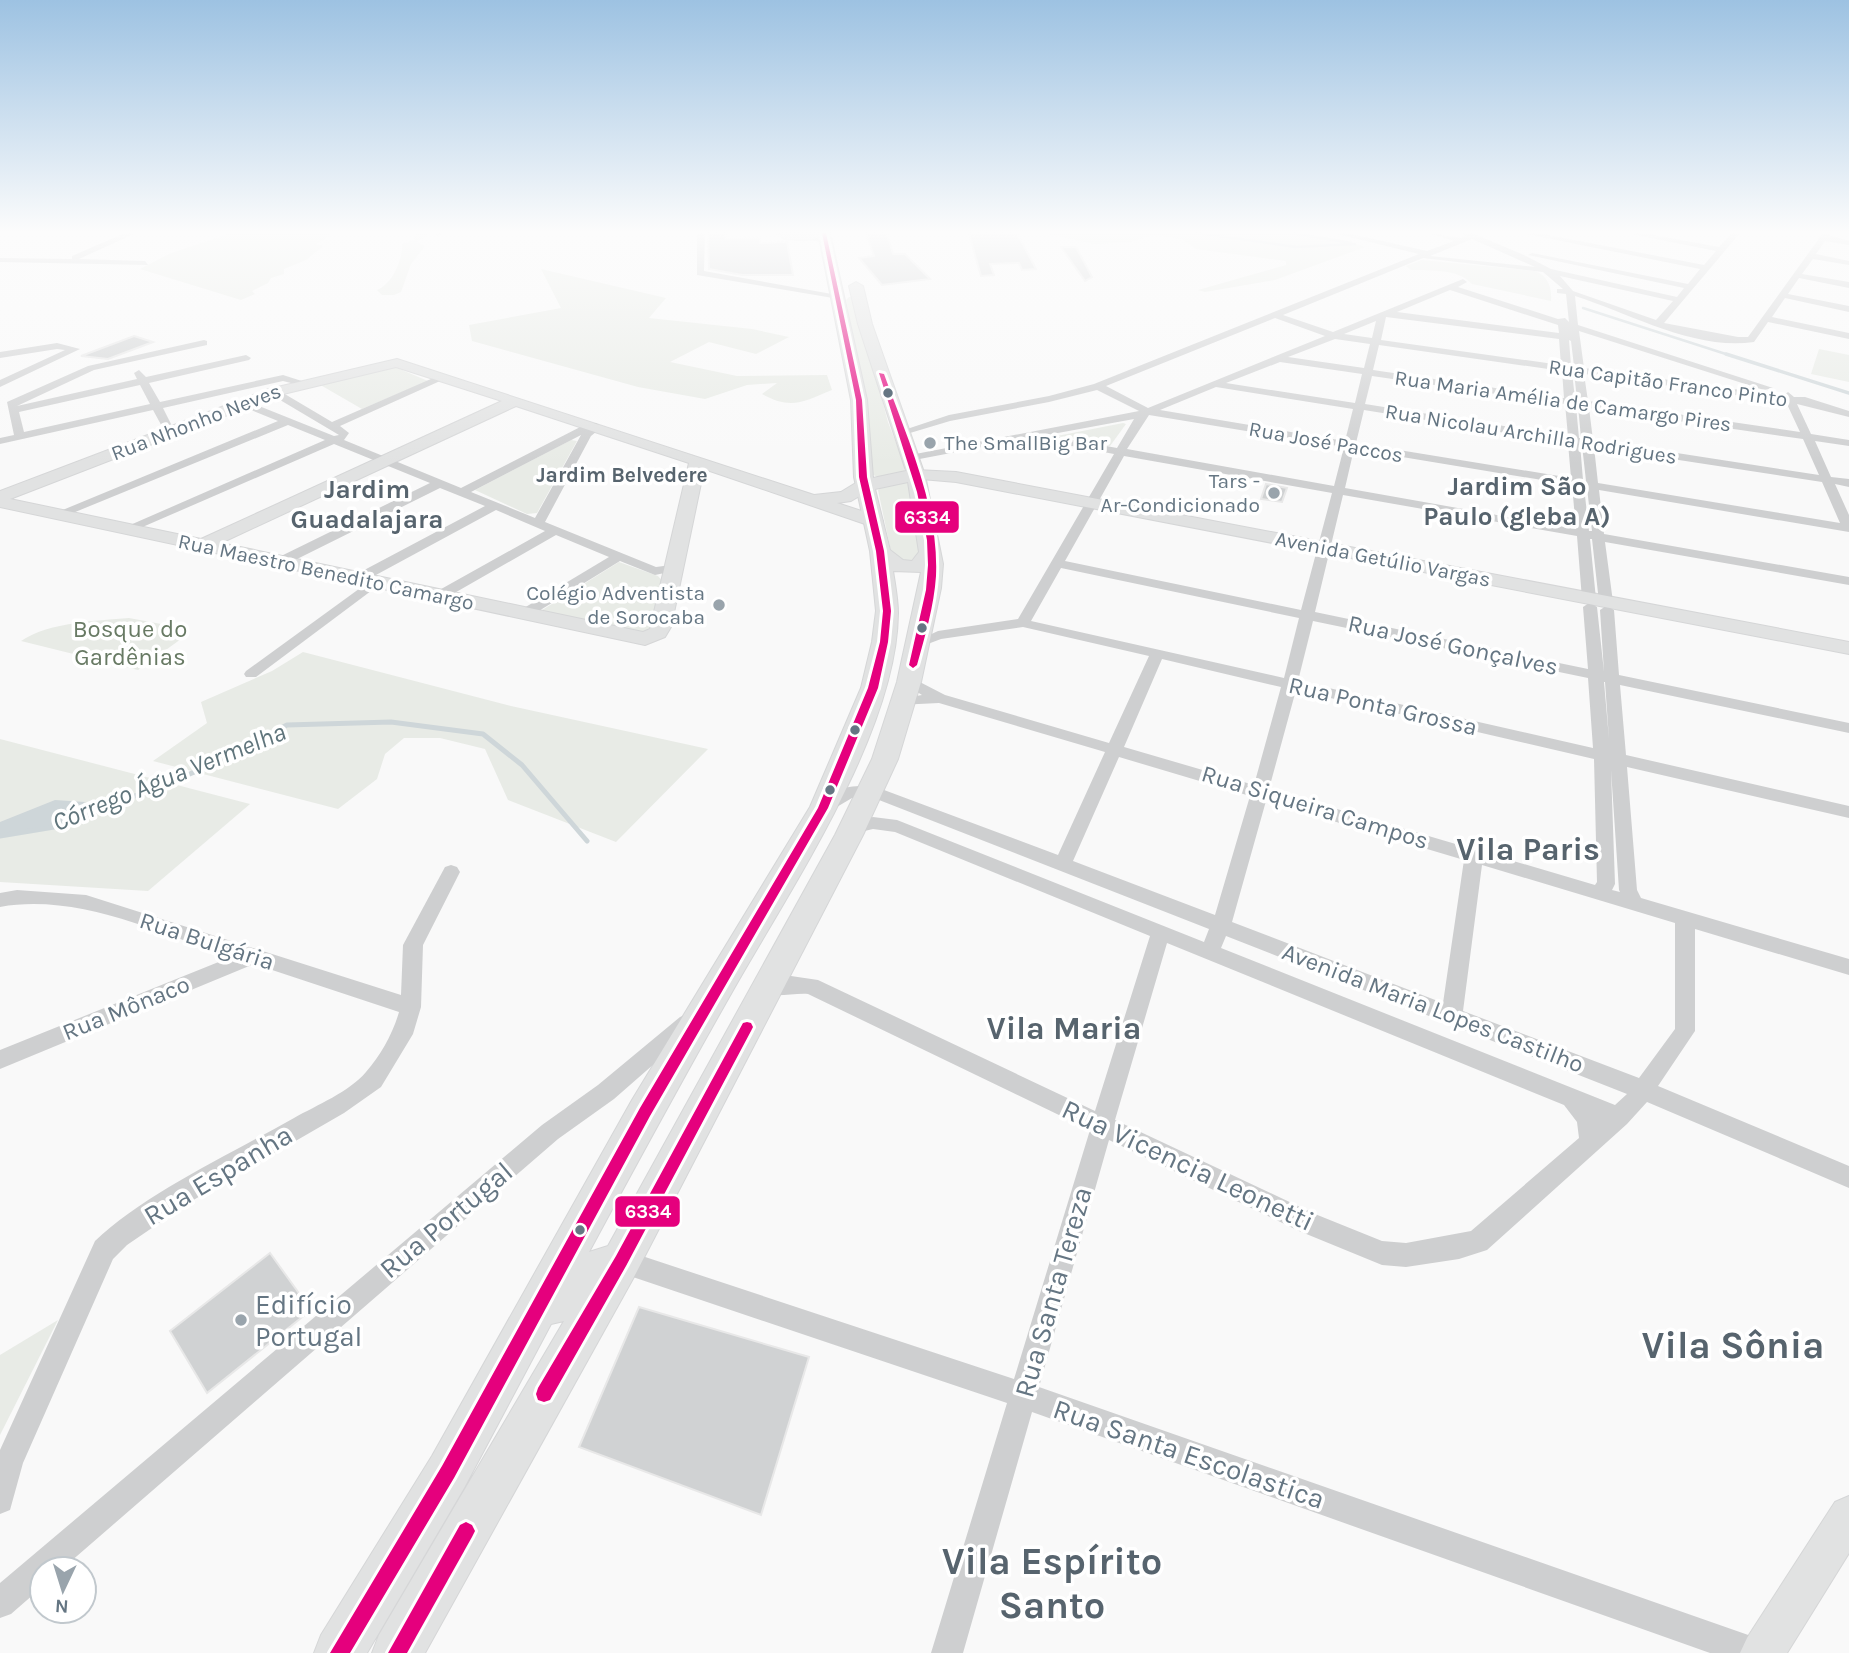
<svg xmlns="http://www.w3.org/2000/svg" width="1849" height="1653" font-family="Karla,sans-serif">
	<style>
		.green { fill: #e8ebe6 }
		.water { fill: #ced6d9 }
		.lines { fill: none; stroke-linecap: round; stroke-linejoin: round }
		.stream-far2 { stroke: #ced6d9; stroke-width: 2.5 }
		.stream-far1 { stroke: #ced6d9; stroke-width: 3.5 }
		.stream { stroke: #ced6d9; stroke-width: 5 }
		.building { fill: #d0d2d3; stroke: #e8e8e8; stroke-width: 2 }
		.secondary-casing { stroke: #d5d6d7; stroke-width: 2 }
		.primary-casing { stroke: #d5d6d7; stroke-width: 2 }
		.street { fill: #cecfd0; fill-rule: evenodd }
		.secondary { fill: #e1e2e2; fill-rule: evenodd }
		.primary { fill: #e1e2e2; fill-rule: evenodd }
		.bus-1-casing { stroke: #fff; stroke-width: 6 }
		.bus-1 { fill: #e5007d; fill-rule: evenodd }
		.bus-dot { fill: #657683; stroke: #fff; stroke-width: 2.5 }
		.poi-dot { fill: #99a4ac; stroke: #fff; stroke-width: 2.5 }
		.labels { text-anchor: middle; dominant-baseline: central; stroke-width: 7; stroke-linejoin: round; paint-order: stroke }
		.far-street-label { font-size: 21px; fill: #657683; stroke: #fff }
		.far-poi-label { font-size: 21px; fill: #657683; stroke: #fff; text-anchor: end }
		.far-neighbourhood-label { font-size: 21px; font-weight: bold; fill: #57646e; stroke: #fff }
		.park-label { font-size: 24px; fill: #687a64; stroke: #fff }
		.street-label { font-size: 24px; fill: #657683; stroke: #fff }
		.far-district-label { font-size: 26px; font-weight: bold; fill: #57646e; stroke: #fff }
		.water-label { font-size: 26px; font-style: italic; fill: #60757c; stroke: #fff }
		.near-street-label { font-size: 28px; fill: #657683; stroke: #fff }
		.near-poi-label { font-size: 28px; fill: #657683; stroke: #fff; text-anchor: start }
		.district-label { font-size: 32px; font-weight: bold; fill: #57646e; stroke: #fff }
		.near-district-label { font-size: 38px; font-weight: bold; fill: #57646e; stroke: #fff }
		.line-badge { stroke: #fff; stroke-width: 2.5 }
		.badge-label { font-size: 19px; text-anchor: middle; font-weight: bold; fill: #fff }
	</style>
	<rect width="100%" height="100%" fill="#f9f9f9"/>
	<g class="green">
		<path d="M231 233H327L330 236 316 244 323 246 306 260 284 269V274L271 278 268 283 252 291 255 294 241 300 140 269 169 254Z"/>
		<path d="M416 233H430L417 242 425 246 411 264 401 292 394 295H382L377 290C393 284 403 258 402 244L414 240Z"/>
		<path d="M1044 233H1297L1349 241 1365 247 1275 280 1205 292 1198 290 1286 265V261L1196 249 1182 239 1168 237 1152 235 1131 242 1094 244Z"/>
		<path d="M1422 260 1535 271C1548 276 1552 287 1551 301L1472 284C1457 268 1431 271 1411 270L1406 266Z"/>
		<path d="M541 269 666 298 649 318 752 329 789 337 756 354 709 342 670 362 737 376 827 375 832 390C803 402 791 410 762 394L777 383 747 385 705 399 638 387 472 341 469 325 561 308Z"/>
		<path d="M849 297H854L888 422 904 464V473L880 478 871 474 868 412 846 300Z"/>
		<path d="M1819 349 1849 355V382L1811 374Z"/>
		<path d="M395 367 428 381 362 409 317 383Z"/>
		<path d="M1123 423 1126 424 1110 446 1057 436Z"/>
		<path d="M571 440 577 441 537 513 527 514 475 490Z"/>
		<path d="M907 481 924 556 920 562 893 561 878 490 882 486Z"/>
		<path d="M619 562 658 576 663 582 652 627 647 633 539 612Z"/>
		<path d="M129 618 161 624 181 639 138 670 21 641C49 622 96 621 129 618Z"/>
		<path d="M303 652 511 706 708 749 616 842 508 800 485 749 440 738H404L385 754 377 779 338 809 153 761 207 723 201 702 272 671Z"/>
		<path d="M0 739 250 804 148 891 0 882Z"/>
		<path d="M58 1320 0 1435V1355Z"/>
	</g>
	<path class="water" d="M55 800 85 802 60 826 0 836V822Z"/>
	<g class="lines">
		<g class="stream-far2">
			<path d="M1197 233 1296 247 1355 244"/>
			<path d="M1292 233 1351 243"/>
			<path d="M1583 308 1732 356"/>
		</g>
		<path class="stream-far1" d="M1726 354 1849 393"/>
		<path class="stream" d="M0 836 60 826 207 767 287 725 391 722 483 734 522 765 587 841"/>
	</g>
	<g class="building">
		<path d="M708 233H725L726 239 760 238V243L787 242 793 275H742L709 269Z"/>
		<path d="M866 233H887L893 254H905L930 279 882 285 859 258 874 256Z"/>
		<path d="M1017 233 1036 269 1022 270 1019 263 990 264 994 275 981 276 969 234Z"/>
		<path d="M1061 247H1076L1092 277 1085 281Z"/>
		<path d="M134 336 153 342 108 359 81 356Z"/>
		<path d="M1266 484 1287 488 1282 502 1261 499Z"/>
		<path d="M270 1253 311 1310 207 1393 170 1331Z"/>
		<path d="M639 1307 809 1357 761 1515 579 1447Z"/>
	</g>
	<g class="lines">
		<g class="secondary-casing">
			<g id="secondary">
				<path d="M397 359 814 495 841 492 859 481H871V489L851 501 837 503 880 517 883 521 880 525H868L704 469 671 627 665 637 645 645 0 507V491L269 389ZM396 367 502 401 201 539 10 499 279 395ZM516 406 689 463 650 629 643 632 221 543Z"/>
				<path d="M916 470 956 472 1849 642V654L956 482 910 478V472Z"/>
				<path d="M1849 1496V1553L1787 1653H1740L1747 1638 1835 1502Z"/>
			</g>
		</g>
		<g class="primary-casing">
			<path id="primary" d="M781 233H830L867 400 873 478 906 471 858 324 849 286 856 282 863 286 872 324 925 475 943 564 941 588 921 682 898 759 863 835 635 1275 425 1653H372L379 1635 564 1321 551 1324 464 1488 367 1653H314L321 1635 432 1456 632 1100 810 807 861 688 872 642 876 611 870 551 854 477 851 400 819 237C807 242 794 240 782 238ZM908 482 919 552 912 561 903 560 890 550 875 489ZM893 571 921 572 897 682 872 759 835 835 608 1246 589 1252C636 1165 683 1078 732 992 790 889 897 732 898 613 898 599 895 584 893 571Z"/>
		</g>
		<g class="street">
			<path d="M125 233H136L79 259 145 261 148 265 0 262V258L72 259V256Z"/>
			<path d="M443 233 438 236 434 234 435 233Z"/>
			<path d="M697 233H705L704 271 843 296 839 299 697 275Z"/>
			<path d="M768 233H788L831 241 827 243Z"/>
			<path d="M1333 233H1347L1427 251 1454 241 1429 233 1461 238 1465 236 1461 233H1472L1524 255 1551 269 1677 297 1684 288 1528 255 1532 253 1688 284 1700 269 1522 233H1538L1704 265 1716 251 1626 233H1643L1719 247 1732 233H1740L1664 323 1738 337H1748L1823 233 1849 241V245L1825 241 1816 254 1849 261V265L1813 259 1802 274 1849 282V288L1799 278 1788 294 1849 306V312L1785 298 1772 317 1849 333V339L1768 322 1754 342C1695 351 1629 313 1575 296L1578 325 1773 388 1764 390 1579 331 1584 368 1783 396 1788 392 1794 397H1805L1849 411V417L1797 404 1811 434 1849 440V446L1815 441 1831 477 1849 479V487L1835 484 1849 515V532L1599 490 1604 534 1849 577V585L1605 542 1613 602 1607 606 1614 610 1619 675 1849 723V733L1620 685 1626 755 1849 806V818L1627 767 1637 890 1641 898 1849 959V975L1695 929V1031L1658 1086 1849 1166V1188L1647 1102 1627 1124 1487 1250 1459 1259 1406 1267 1382 1265 1299 1231 1109 1140 1039 1387 1754 1637 1765 1642 1770 1653H1710L1032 1412 963 1653H931L1007 1403 621 1273 612 1270 609 1261 612 1252 621 1249 1014 1379 1090 1130 808 994C793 993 776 998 762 993L759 987 762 981 791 976 818 980 1095 1111 1150 936 895 832 873 829 852 834 846 832 843 828 846 824 873 817 897 820 1204 942 1209 929 879 800 852 798 830 811H818L815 807C828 788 854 784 876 787L1058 855 1105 752 939 703 898 705 895 702 898 699 922 695 901 682 904 679H914L945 695 1109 743 1149 656 1023 627 941 639 917 648 910 644 938 631 1018 619 1114 454 1030 438 909 461 903 458 905 456 1139 411 1097 390 1049 402 950 421 900 436 895 433 949 415 1049 396 1094 384 1419 254ZM1472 239 1535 267 1430 256ZM1423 258 1543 272 1563 289H1557V293L1566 294 1569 322 1565 318 1558 319 1458 287 1467 282 1463 279 1333 332 1283 315ZM1560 276 1673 301 1656 320 1573 291ZM1450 290 1558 325 1559 333 1397 312ZM1386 317 1559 339 1561 365 1381 340ZM1275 318 1325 336 1148 408 1106 386ZM1376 321 1372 338 1344 334ZM1335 339 1370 344 1364 368 1288 357ZM1569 340 1571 341 1574 366H1571ZM1379 345 1562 371 1564 398 1373 370ZM1280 362 1362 374 1355 403 1226 383ZM1572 372H1574L1577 400 1575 399ZM1584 374 1786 402 1800 432 1588 401ZM1372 376 1565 404 1568 436 1365 404ZM1216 387 1353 409 1345 441 1160 410ZM1576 406H1578L1581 438H1579ZM1589 408 1803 439 1819 475 1593 440ZM1364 410 1568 443 1571 478 1356 443ZM1149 415 1344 447 1334 486 1127 449ZM1134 419 1117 448 1047 435ZM1580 444 1582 445 1586 481 1583 480ZM1594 447 1822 482 1840 523 1598 483ZM1354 449 1572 485 1576 529 1345 488ZM1124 456 1332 493 1301 610 1065 561ZM1584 487 1587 488 1592 531H1589ZM1343 495 1577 536 1582 599 1589 603 1583 607 1588 669 1315 612ZM1590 539H1592L1599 602 1606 606 1600 610 1604 672 1597 607 1590 603 1596 599ZM1061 568 1299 618 1284 678 1031 621ZM1313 621 1588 678 1593 748 1298 681ZM1162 659 1281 687 1254 785 1124 747ZM1604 682H1605L1609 739ZM1296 690 1594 759 1597 882 1595 885 1269 789ZM1119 757 1250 796 1215 915 1073 861ZM1611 770 1619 890 1620 892 1612 890 1615 884ZM1266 801 1464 860 1443 1003 1232 922ZM1482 865 1675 923V1029L1639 1078 1463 1011ZM1226 936 1627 1094 1615 1105 1221 948ZM1167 943 1564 1105 1577 1122 1579 1138 1471 1231 1406 1243 1382 1241 1315 1214 1115 1120Z"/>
			<path d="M204 340 207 341V345L94 370 17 406 137 379 134 373 139 370 146 377 246 355 251 358 249 360 149 383 160 402 283 375 308 383 303 386 283 381 163 408 175 432 170 435 165 432 153 410 0 444V438L14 435 7 402 88 366ZM140 385 150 404 24 432 19 412Z"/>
			<path d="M57 343 80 349 0 387V380L65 350 57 349 0 358V352Z"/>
			<path d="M440 375 449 377 340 426 349 433 344 440 461 488 588 423H596L602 427 591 436 545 522 656 567 679 564V570L655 575 620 561 529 617H519V611L609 557 556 535 444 599H434V593L545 531 496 510 363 582H353V576L485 506 440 488 285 565H275V559L430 483 334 444 131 532 121 529 325 440 288 425 63 517 53 514 278 421 241 406V402H249L334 436 339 435 270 394V390H278L332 422ZM581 435 535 518 471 492Z"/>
			<path d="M374 578 379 579V585L256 677H246L244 674 246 671Z"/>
			<path d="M451 865 457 867 460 872 423 945 421 1007 413 1034 381 1087 344 1113 190 1202 127 1245 113 1259 23 1463 10 1510 0 1514V1450L95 1241C144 1194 234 1152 294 1118 317 1105 349 1092 366 1072 381 1055 393 1033 399 1012L254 964 0 1069V1050L231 957C158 933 78 893 0 907V893L17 890 86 895 401 995 403 945 445 867Z"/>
			<path d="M687 1014 694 1017 697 1023 694 1029 614 1099 558 1139 62 1569H42V1587L11 1614 0 1618V1583L542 1125 598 1085 680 1017Z"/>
		</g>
		<use href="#secondary" class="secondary"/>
		<use href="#primary" class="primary"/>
		<g class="bus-1-casing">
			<g id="bus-1">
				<path d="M822 233H826L862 400 867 477 884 551 891 611 888 642 878 688 828 808 650 1116 454 1478 350 1653H330L442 1466 640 1108 818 808 868 688 880 642 883 611 876 551 859 477 856 400Z"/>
				<path d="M879 373 884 374C907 438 939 506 936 576 934 606 925 636 917 665L913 668 909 665 926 590 928 565 927 540 917 492Z"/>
				<path d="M747 1022 751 1023 753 1027 751 1031 626 1266 550 1400 544 1402 538 1400 536 1394 538 1388 616 1256 743 1023Z"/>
				<path d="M466 1522 472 1525 475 1531 472 1537 407 1653H388L460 1525Z"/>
			</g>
		</g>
		<use href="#bus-1" class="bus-1"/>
	</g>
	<linearGradient id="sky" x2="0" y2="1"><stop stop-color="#9dc2e2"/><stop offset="0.5" stop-color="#fcfcfc"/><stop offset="1" stop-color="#fcfcfc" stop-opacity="0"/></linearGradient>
	<rect width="1849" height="464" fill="url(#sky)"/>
	<g class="bus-dot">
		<circle cx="888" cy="393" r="6"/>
		<circle cx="922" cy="628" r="6"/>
		<circle cx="855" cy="730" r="6"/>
		<circle cx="830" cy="790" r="6"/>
		<circle cx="580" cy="1230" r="6"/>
	</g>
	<g class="poi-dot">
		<circle cx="930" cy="443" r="7"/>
		<circle cx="1274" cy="493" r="7"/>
		<circle cx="719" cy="605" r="7"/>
		<circle cx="241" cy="1320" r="7"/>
	</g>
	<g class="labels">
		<g class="far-street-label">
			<text transform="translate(1668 383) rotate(8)">Rua Capitão Franco Pinto</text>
			<text transform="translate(1563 401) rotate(8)">Rua Maria Amélia de Camargo Pires</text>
			<text transform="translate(196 422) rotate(-21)">Rua Nhonho Neves</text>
			<text transform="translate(1531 434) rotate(9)">Rua Nicolau Archilla Rodrigues</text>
			<text transform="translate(1326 442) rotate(10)">Rua José Paccos</text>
			<text transform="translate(1383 559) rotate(11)">Avenida Getúlio Vargas</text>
			<text transform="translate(326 572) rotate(12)">Rua Maestro Benedito Camargo</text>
		</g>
		<g class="far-poi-label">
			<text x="944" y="443" text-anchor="start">The SmallBig Bar</text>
			<text x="1260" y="481">Tars -<tspan x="1260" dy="24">Ar-Condicionado</tspan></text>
			<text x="705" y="593">Colégio Adventista<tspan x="705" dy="24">de Sorocaba</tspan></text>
		</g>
		<g class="far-neighbourhood-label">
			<text x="622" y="475">Jardim Belvedere</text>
		</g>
		<g class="park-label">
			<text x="130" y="629">Bosque do<tspan x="130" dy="28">Gardênias</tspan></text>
		</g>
		<g class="street-label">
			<text transform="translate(1453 645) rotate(12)">Rua José Gonçalves</text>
			<text transform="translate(1383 706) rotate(13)">Rua Ponta Grossa</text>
			<text transform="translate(1315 807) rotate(17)">Rua Siqueira Campos</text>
			<text transform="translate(207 941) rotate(18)">Rua Bulgária</text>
			<text transform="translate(126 1008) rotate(-22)">Rua Mônaco</text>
			<text transform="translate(1433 1008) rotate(21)">Avenida Maria Lopes Castilho</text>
		</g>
		<g class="far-district-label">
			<text x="1517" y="486">Jardim São<tspan x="1517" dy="30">Paulo (gleba A)</tspan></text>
			<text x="367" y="489">Jardim<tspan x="367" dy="30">Guadalajara</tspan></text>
		</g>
		<g class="water-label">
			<text transform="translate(169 777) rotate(-22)">Córrego Água Vermelha</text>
		</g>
		<g class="near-street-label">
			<text transform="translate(1188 1165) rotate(25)">Rua Vicencia Leonetti</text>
			<text transform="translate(218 1175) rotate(-31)">Rua Espanha</text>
			<text transform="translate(446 1220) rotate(-40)">Rua Portugal</text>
			<text transform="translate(1053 1292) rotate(-74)">Rua Santa Tereza</text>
			<text transform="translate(1189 1454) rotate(19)">Rua Santa Escolastica</text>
		</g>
		<g class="near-poi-label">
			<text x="255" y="1304">Edifício<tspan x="255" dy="32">Portugal</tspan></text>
		</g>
		<g class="district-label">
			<text x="1528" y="849">Vila Paris</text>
			<text x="1064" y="1028">Vila Maria</text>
		</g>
		<g class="near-district-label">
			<text x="1733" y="1345">Vila Sônia</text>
			<text x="1052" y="1561">Vila Espírito<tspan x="1052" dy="44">Santo</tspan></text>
		</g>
	</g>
	<g class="line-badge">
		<rect x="894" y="500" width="66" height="34" rx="7" fill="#e5007d"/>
		<rect x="614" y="1195" width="67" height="33" rx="7" fill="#e5007d"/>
	</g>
	<g class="badge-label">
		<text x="927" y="524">6334</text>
		<text x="648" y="1218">6334</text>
	</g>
	<g transform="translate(63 1590) rotate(184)"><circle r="33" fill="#ffffff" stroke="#c1c8cd" stroke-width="2"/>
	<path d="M0-5L12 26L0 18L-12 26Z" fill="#99a4ac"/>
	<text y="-10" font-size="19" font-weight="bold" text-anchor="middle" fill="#657683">N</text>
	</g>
</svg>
